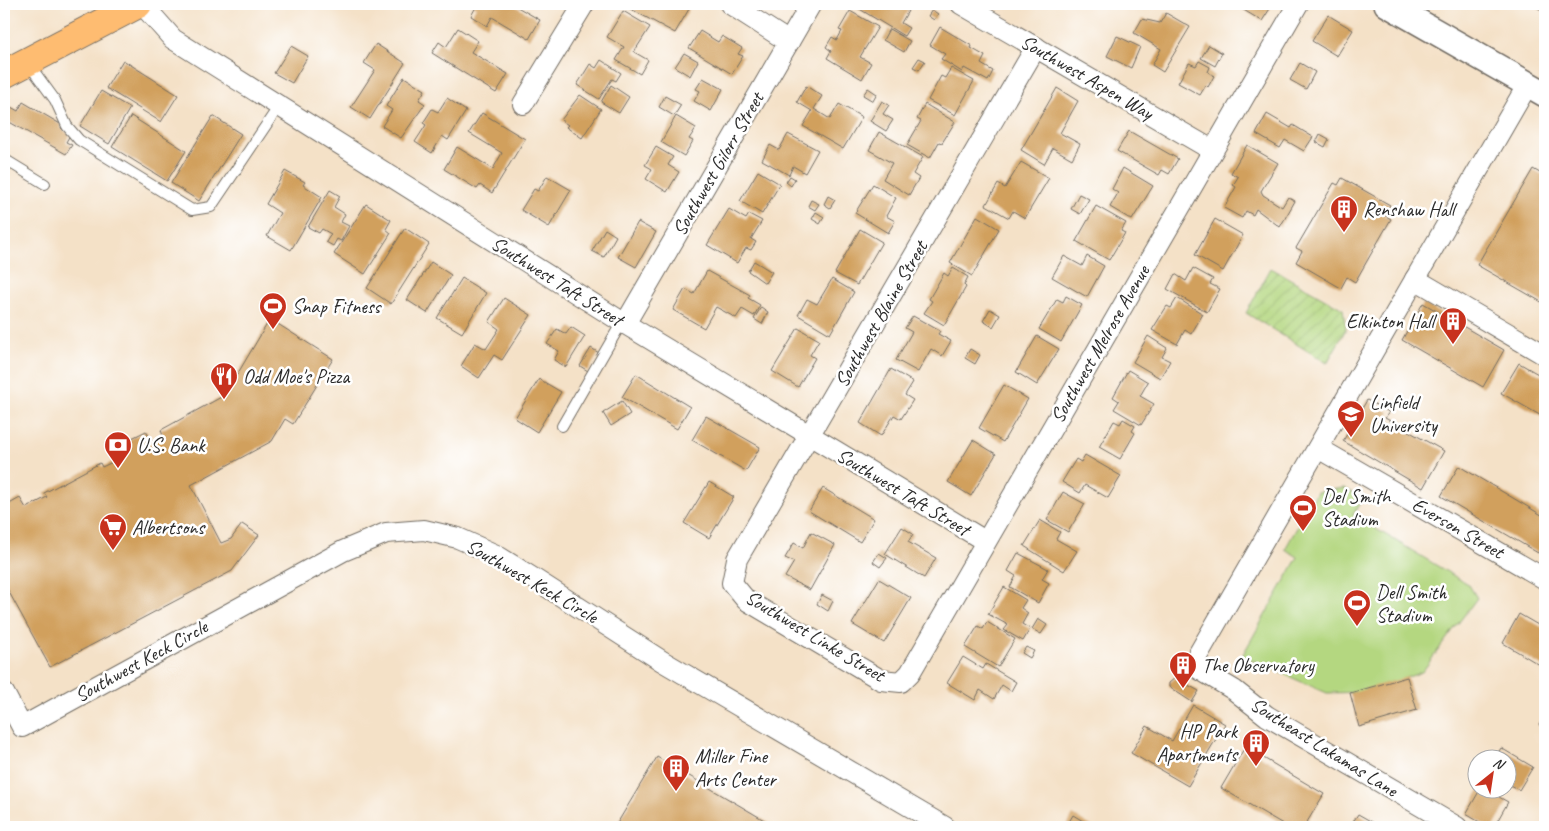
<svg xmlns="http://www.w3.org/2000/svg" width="1549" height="831" viewBox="0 0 1549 831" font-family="Caveat,sans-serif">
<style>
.park{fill:#b4d780;stroke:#708156}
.garden{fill:url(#garden-furrows);stroke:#708156}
.building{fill:#d1a05d}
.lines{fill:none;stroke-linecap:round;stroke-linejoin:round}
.service-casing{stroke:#716b62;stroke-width:12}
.minor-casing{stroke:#716b62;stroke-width:22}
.tertiary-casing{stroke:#716b62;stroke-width:28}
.trunk-casing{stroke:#716b62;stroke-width:30}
.service{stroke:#fff;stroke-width:10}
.minor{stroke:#fff;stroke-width:20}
.tertiary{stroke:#fff;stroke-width:25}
.trunk{stroke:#febc71;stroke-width:28}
.labels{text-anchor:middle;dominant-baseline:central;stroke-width:5;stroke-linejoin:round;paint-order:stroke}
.street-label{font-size:20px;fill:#2b2b2b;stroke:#fff}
.poi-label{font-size:20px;fill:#2b2b2b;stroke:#fff;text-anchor:start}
</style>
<defs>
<pattern id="garden-furrows" width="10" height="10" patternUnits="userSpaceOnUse" patternTransform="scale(1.25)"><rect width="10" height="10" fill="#b4d780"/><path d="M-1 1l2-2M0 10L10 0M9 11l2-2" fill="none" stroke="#9bb96f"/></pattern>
</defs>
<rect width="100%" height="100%" fill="#fff"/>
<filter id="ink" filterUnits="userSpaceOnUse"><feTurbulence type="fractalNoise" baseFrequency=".02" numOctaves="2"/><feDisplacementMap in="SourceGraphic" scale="10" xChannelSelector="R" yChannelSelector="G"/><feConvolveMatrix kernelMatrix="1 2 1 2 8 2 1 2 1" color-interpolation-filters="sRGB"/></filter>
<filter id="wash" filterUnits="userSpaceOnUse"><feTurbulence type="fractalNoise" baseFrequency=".0096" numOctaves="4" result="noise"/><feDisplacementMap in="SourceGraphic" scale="20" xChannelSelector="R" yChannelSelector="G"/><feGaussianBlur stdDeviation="1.12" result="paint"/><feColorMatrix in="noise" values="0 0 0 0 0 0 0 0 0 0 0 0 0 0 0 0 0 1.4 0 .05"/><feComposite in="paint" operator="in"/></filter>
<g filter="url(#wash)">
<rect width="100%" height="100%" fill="#f4e1c7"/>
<!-- park -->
<path class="park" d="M1344,488L1362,499L1353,515L1469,585L1477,598L1422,672L1367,692L1327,693L1242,656L1298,557L1285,549L1317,492Z"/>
<!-- garden -->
<path class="garden" d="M1271,268L1343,309L1346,329L1327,363L1246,313Z"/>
<g id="blocks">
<!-- building -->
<g class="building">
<path d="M474,4H512L540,20L529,39L492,17L487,26L471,16L476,7L473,6Z"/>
<path d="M628,4H665L669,6L670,4H680L689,9L675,33L627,7Z"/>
<path d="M854,4H895L908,11L901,23L909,28L904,36L853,5Z"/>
<path d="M1245,4H1273L1262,21L1242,9Z"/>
<path d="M1531,4H1545V12Z"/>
<path d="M932,10L938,14L934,20L928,16Z"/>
<path d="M623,11L650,27L634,52L648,60L640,74L616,60L624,47L607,37Z"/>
<path d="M850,11L878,27L860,57L871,63L862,79L827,58L831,51L826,47L832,37L837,40L842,31L839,30Z"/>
<path d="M1166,13L1190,27L1163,72L1152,65L1161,49L1134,33L1142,19L1160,23Z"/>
<path d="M1328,15L1353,30L1337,56L1312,41Z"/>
<path d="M940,27L972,46L971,48L985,56L981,64L993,71L988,81L964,68L962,72L941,59L945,54L930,45Z"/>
<path d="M458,28L478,41L471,52L508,74L496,93L432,53L439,42L446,47Z"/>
<path d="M889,29L910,41L904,52L883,40Z"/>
<path d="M700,31L718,42L722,36L742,48L738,54L743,56L732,74L689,48Z"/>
<path d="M1117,36L1140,47L1131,68L1107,56Z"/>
<path d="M376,44L405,63L370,119L351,107L375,70L364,63Z"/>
<path d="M1209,45L1222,53L1215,66L1201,58Z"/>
<path d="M291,46L308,56L292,83L274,73Z"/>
<path d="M684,53L698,61L690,76L675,67Z"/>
<path d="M919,58L925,61L919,70L913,67Z"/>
<path d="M123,60L178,95L161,122L106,88Z"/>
<path d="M601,60L621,73L616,81L612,79L599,99L577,85L590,64L596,68Z"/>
<path d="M1199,61L1210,67L1208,72L1214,76L1208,87L1206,85L1200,95L1178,83L1189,63L1196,66Z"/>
<path d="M1300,63L1315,72L1306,89L1290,80Z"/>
<path d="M951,68L974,81L955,115L928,100L941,76L945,78Z"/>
<path d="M404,77L425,90L419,100L425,104L401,138L382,126L392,110L386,106Z"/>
<path d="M703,78L723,89L711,111L694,101L700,91L696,89Z"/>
<path d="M611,85L629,97L619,113L601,102Z"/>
<path d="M806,86L822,96L814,109L830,119L839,104L862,117L843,149L803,126L812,111L797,102Z"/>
<path d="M868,88L877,94L873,101L863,95Z"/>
<path d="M1057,88L1078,101L1060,133L1080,144L1072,159L1053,148L1044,164L1021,150Z"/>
<path d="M101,91L130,108L109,144L80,126Z"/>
<path d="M580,95L601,109L582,138L566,127L568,125L561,120Z"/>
<path d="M665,96L681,105L674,116L659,107Z"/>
<path d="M447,98L466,111L448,140L442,136L432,153L415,142L426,125L423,123L432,109L438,112Z"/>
<path d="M882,101L889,105L883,114L893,120L886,131L870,121Z"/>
<path d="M23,102L62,125L61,128L70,135L66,142L72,145L66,154L4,119L11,107L18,111Z"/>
<path d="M925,104L955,122L942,143L939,142L930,158L907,145L921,121L917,119Z"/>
<path d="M482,113L525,139L492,193L480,185L477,189L444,169L457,147L493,169L502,153L469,133Z"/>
<path d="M1267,114L1291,128L1293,125L1313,137L1304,151L1285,140L1280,148L1256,134Z"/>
<path d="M131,116L186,151L167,181L112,147Z"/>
<path d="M213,116L241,134L199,201L171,183Z"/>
<path d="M676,116L696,128L689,139L693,141L684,156L661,142Z"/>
<path d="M1129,131L1178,159L1169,174L1162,170L1159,175L1117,151Z"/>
<path d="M879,132L923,157L913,174L919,178L909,195L883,179L892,163L869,150Z"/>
<path d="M788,134L818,150L805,173L793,166L789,175L762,160L770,145L779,150Z"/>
<path d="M1320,134L1329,139L1325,147L1316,142Z"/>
<path d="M1247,145L1278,163L1261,191L1263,195L1282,207L1288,197L1295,201L1280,227L1256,209L1253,215L1246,211L1242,218L1224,208L1236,187L1233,185L1238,177L1231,173Z"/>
<path d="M656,147L673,157L668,165L679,172L667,192L646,179L652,169L645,165Z"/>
<path d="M1021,162L1049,178L1025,218L1013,211L1009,218L986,205L998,184L1005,188Z"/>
<path d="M1123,168L1153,186L1132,220L1110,207L1118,193L1112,189Z"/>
<path d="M1533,169L1545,176V304L1477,265Z"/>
<path d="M285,171L305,182L303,185L322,197L291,250L267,236L280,213L266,204Z"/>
<path d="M758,171L780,184L762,214L740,201Z"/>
<path d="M547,176L571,190L549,227L521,210L534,189L538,191Z"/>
<path d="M790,176L795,179L791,186L786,182Z"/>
<path d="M1342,178L1390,205L1384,215L1391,219L1355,282L1347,277L1341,288L1296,262L1302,251L1296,248L1334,183L1338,185Z"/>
<path d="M873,184L896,198L886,216L895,221L888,233L855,213Z"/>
<path d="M330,190L340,196L334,207L345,214L341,222L349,226L341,241L337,239L333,246L326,242L331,234L322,229L319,233L308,227Z"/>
<path d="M1079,194L1089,199L1080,214L1071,209Z"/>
<path d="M828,196L835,200L830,208L824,204Z"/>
<path d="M811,200L819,204L815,210L808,206Z"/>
<path d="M366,204L391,220L386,229L391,233L365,274L334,254Z"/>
<path d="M1096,206L1126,223L1121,231L1125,233L1109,260L1076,241Z"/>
<path d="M729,209L746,219L749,214L762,221L751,239L756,242L751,250L746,248L737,263L707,245Z"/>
<path d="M816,212L824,217L820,224L812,219Z"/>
<path d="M977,216L999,229L972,276L950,263Z"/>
<path d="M1215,219L1243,235L1223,271L1195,255Z"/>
<path d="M638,222L656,232L636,267L618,257Z"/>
<path d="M405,228L429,244L391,304L367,288Z"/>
<path d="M605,229L616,236L604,257L592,251Z"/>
<path d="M860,229L882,242L857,285L835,273Z"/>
<path d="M1064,256L1082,266L1087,256L1104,266L1087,297L1052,277Z"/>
<path d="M754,261L772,272L765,283L748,271Z"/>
<path d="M431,262L451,275L427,313L407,300Z"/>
<path d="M953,268L968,277L964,285L966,287L944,325L924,313L932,301L929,299L944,273L948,276Z"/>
<path d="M1193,268L1213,279L1210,284L1220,289L1207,312L1167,289L1175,274L1186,281Z"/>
<path d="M707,271L750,295L748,298L760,305L754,316L742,309L736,318L716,307L704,328L673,310L685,289L694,294Z"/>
<path d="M462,278L486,293L462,333L437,318Z"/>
<path d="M832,279L854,292L830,334L798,315L807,299L817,304Z"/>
<path d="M1066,296L1082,305L1061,342L1039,329L1057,299L1063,302Z"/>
<path d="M504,298L531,315L502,360L494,355L479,378L461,366L475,343L486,349L499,329L489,322Z"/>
<path d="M1177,298L1203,314L1191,334L1185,330L1177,344L1152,330L1167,306L1171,308Z"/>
<path d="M1423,303L1504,350L1483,387L1402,340Z"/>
<path d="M761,307L768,312L762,324L754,319Z"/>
<path d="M990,309L1000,315L993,327L983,321Z"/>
<path d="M913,316L940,331L938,334L951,341L942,356L931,349L918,372L896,360L912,332L905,328Z"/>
<path d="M270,319L333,359L293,424L285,419L272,441L191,485L221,543L231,539L242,524L259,535L232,571L50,667L4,583V507L20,498L26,508L47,497L44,493L100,463L102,467L125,456L118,445L146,431L152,442L163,436L161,430L225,395Z"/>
<path d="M571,327L585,336L566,367L554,360L559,351L547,344L557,329L566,334Z"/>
<path d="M798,328L819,340L810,355L815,358L798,387L772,371Z"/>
<path d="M1037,336L1059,349L1037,385L1016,372Z"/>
<path d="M1148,336L1167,348L1162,357L1170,361L1160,378L1133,362Z"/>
<path d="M591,348L599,353L588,371L580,366Z"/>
<path d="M970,349L980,355L975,364L965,358Z"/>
<path d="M1519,363L1545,378V418L1501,393Z"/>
<path d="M891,369L913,382L905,395L913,400L901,419L894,415L881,436L860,423Z"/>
<path d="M1128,370L1148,382L1140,396L1154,404L1141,425L1114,409L1119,401L1113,397Z"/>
<path d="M636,374L690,407L677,429L622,397Z"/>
<path d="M539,379L561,392L537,432L515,418Z"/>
<path d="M1004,385L1028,399L1003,442L979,428Z"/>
<path d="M1367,400L1389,412L1385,418L1444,451L1423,488L1343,441Z"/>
<path d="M622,401L630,414L611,426L603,413Z"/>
<path d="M706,416L760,447L746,471L692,440Z"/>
<path d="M1123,419L1135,426L1132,431L1135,433L1120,459L1099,447L1114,421L1120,424Z"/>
<path d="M973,440L996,454L971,496L948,482Z"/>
<path d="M1085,455L1121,476L1108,498L1085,485L1080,493L1062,482L1076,459L1081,462Z"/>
<path d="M1459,466L1545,517V541L1538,553L1441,496Z"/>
<path d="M709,482L734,497L709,538L684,523Z"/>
<path d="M823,488L874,519L860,542L809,511Z"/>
<path d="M1063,492L1085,504L1068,532L1047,520Z"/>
<path d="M1040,520L1060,532L1056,539L1077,551L1064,571L1024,546Z"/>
<path d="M902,527L913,534L908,542L936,558L924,578L885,554Z"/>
<path d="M811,532L835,545L810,590L785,577L794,562L785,558L794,543L803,548Z"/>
<path d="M879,553L887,558L880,567L873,562Z"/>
<path d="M1018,553L1048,569L1042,579L1049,583L1038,603L1010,587L1016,576L1008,571Z"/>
<path d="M879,579L911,598L884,643L852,624Z"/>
<path d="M1004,587L1026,600L1021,608L1028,613L1022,624L1030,629L1023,641L1004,630L1008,625L988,614Z"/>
<path d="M822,595L833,601L828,611L817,604Z"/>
<path d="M1519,614L1545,629V668L1503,643Z"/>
<path d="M1038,619L1047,625L1041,634L1032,629Z"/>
<path d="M987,622L1015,639L998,667L965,647L978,626L983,629Z"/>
<path d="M1026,647L1034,651L1030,658L1022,653Z"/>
<path d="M963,657L983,669L986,664L1016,682L1011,691L1002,685L994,699L980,690L975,700L947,683Z"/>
<path d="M1407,677L1417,710L1359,727L1350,693Z"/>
<path d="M1175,678L1199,691L1192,702L1169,687V683Z"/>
<path d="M1193,705L1225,724L1188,786L1131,753L1147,726L1172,741Z"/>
<path d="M1545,714V728L1539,725Z"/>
<path d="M1245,747L1324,794L1304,827H1288L1221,788Z"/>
<path d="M1501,748L1533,767L1519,790L1506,783V758H1495Z"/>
<path d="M657,757L776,827H615Z"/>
<path d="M1481,788L1491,792L1494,788H1504L1499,797L1508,802L1494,827H1488L1466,814Z"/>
<path d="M1358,814L1381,827H1350Z"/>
<path d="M1073,815L1093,827H1066Z"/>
</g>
</g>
</g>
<g filter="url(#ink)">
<use href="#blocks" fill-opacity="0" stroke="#716b62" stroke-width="1"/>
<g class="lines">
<!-- service casing -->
<g class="service-casing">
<g id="service">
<path d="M28,63L55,100L67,126L79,140L192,210L211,207L279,106"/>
<path d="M4,159L45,184"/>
<path d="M562,426L622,322"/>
</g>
</g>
<!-- minor casing -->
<g class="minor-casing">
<g id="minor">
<path d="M142,4L173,39L622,322L985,541"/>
<path d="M730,4L789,42"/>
<path d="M961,4L1212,150"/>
<path d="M1036,47L737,559L732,583L746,600L881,680L901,682L910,673L1298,4"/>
<path d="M523,104L584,4"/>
<path d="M1415,279L1545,355"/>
<path d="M625,324L811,4"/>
<path d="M1318,448L1545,579"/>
<path d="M4,693L22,727L343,551L386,533L424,530L458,538L496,555L533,578L662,661L945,827"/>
<path d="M1457,827L1267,716L1234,690L1192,665L1528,84"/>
</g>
</g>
<!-- tertiary casing -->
<g class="tertiary-casing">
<path id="tertiary" d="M1387,4L1545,94"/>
</g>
<!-- trunk casing -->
<g class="trunk-casing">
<path id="trunk" d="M4,74L138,4"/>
</g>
<!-- service -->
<use href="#service" class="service"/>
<!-- minor -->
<use href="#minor" class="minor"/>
<!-- tertiary -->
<use href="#tertiary" class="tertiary"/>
<!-- trunk -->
<use href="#trunk" class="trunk"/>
</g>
</g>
<!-- icons -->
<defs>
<g id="building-pin" transform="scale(1.4375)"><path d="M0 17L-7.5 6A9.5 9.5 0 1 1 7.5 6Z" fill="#c8321e" stroke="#fff"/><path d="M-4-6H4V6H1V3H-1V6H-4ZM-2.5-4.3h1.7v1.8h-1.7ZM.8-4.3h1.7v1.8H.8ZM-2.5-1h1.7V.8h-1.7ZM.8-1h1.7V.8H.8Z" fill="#fff"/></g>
<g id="stadium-pin" transform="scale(1.4375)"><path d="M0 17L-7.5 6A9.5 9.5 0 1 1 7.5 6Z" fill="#c8321e" stroke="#fff"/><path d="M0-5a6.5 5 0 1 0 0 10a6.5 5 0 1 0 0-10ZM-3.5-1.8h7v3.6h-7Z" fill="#fff"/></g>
<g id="restaurant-pin" transform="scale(1.4375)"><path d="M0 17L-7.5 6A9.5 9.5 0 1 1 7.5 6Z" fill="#c8321e" stroke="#fff"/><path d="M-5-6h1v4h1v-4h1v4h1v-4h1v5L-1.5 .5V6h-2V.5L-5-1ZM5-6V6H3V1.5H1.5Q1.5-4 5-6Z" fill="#fff"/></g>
<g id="university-pin" transform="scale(1.4375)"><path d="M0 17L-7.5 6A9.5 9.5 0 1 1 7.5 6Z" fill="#c8321e" stroke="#fff"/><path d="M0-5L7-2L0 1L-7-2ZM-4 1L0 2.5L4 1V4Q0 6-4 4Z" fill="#fff"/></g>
<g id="bank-pin" transform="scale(1.4375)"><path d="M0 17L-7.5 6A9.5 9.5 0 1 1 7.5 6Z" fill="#c8321e" stroke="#fff"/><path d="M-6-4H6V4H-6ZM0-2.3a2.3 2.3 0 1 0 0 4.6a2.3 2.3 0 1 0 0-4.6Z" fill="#fff"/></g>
<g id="supermarket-pin" transform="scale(1.4375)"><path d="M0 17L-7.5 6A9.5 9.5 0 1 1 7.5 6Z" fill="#c8321e" stroke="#fff"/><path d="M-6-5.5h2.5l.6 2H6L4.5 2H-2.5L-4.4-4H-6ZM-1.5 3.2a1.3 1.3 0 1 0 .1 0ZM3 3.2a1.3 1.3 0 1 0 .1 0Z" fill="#fff"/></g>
</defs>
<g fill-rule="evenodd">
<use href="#building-pin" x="1344" y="209"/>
<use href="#stadium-pin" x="273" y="306"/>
<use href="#building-pin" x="1453" y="321"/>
<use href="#restaurant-pin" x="224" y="376"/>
<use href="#university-pin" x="1351" y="414"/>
<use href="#bank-pin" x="118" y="445"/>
<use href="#stadium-pin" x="1303" y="508"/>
<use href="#supermarket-pin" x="113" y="527"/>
<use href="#stadium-pin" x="1357" y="603"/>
<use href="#building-pin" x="1183" y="665"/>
<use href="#building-pin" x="1256" y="743"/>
<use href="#building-pin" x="676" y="768"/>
</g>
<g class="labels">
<!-- street labels -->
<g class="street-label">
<text transform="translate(1087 77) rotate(30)">Southwest Aspen Way</text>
<text transform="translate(718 164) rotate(-60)">Southwest Gilorr Street</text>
<text transform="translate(557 281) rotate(32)">Southwest Taft Street</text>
<text transform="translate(881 314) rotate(-60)">Southwest Blaine Street</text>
<text transform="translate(1100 344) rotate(-60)">Southwest Melrose Avenue</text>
<text transform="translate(903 492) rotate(31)">Southwest Taft Street</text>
<text transform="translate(1458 528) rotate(30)">Everson Street</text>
<text transform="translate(532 581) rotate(30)">Southwest Keck Circle</text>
<text transform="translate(815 636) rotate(31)">Southwest Linke Street</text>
<text transform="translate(141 661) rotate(-29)">Southwest Keck Circle</text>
<text transform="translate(1324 747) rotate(32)">Southeast Lakamas Lane</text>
</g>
<!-- poi labels -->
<g class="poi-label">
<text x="1363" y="209">Renshaw Hall</text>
<text x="292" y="306">Snap Fitness</text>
<text x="1434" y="321" text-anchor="end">Elkinton Hall</text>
<text x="243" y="376">Odd Moe's Pizza</text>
<text x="1370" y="402">Linfield<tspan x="1370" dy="23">University</tspan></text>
<text x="137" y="445">U.S. Bank</text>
<text x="1322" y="496">Del Smith<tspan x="1322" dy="23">Stadium</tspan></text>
<text x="132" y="527">Albertsons</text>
<text x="1376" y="592">Dell Smith<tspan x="1376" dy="23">Stadium</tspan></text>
<text x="1202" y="665">The Observatory</text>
<text x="1237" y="731" text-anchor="end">HP Park<tspan x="1237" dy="23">Apartments</tspan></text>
<text x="695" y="756">Miller Fine<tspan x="695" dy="23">Arts Center</tspan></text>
</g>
</g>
<!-- margin -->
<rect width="1549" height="831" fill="none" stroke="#fff" stroke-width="20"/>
<!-- north arrow -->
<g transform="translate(1492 774) rotate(30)"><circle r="24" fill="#ffffff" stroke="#aaaaaa"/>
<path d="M0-4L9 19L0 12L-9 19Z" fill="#c8321e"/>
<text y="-8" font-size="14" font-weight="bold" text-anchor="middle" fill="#2b2b2b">N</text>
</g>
</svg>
